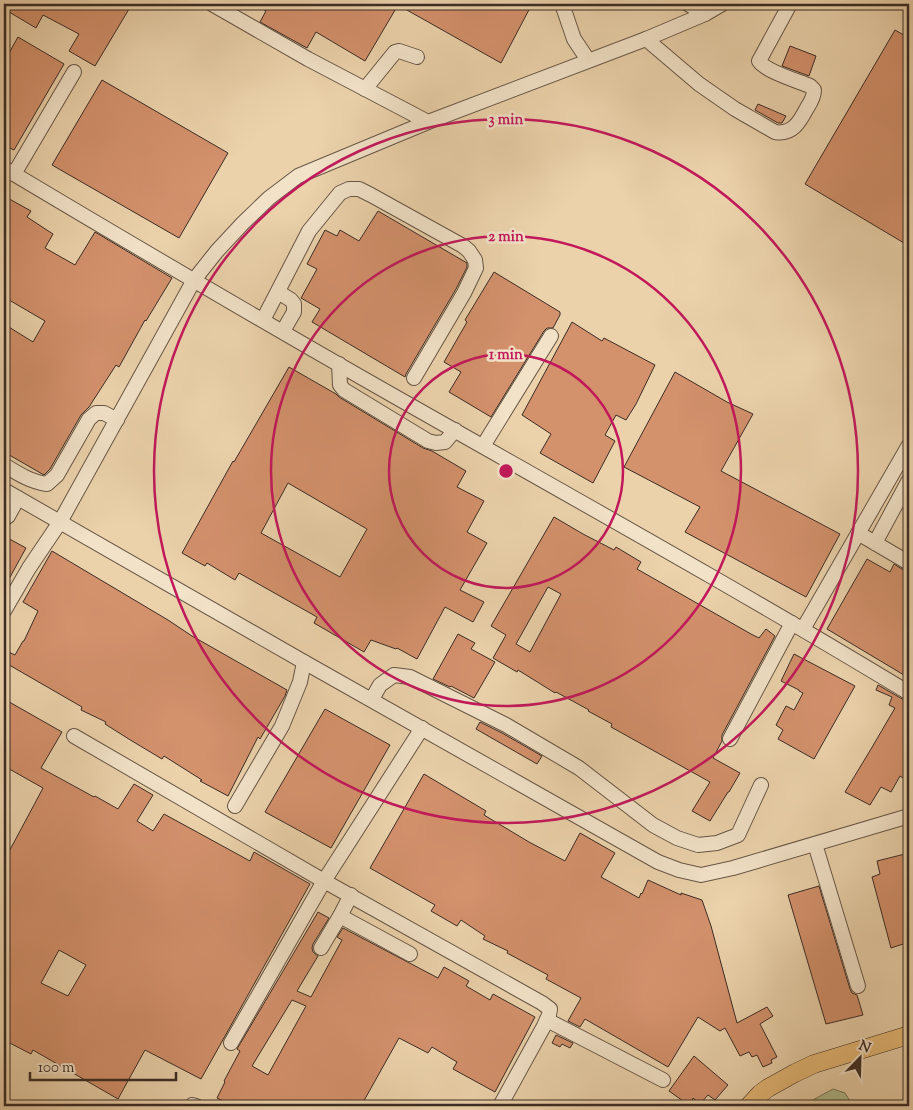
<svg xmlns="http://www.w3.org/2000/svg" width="913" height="1110" viewBox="0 0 913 1110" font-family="'Sorts Mill Goudy',serif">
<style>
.green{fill:#b1bd8e;stroke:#76745a}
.building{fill:#d3916c;stroke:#3b2c25;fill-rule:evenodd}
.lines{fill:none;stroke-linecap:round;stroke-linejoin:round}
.minor-casing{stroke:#675646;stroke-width:16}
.major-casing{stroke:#3b2c25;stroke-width:19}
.minor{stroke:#f2e2c8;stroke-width:14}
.major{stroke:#e6b976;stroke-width:18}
.ring{fill:none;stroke:#c2185b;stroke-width:2.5}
.centre{fill:#c2185b;stroke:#f2e2c8;stroke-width:2.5}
.ring-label{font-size:15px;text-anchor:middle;font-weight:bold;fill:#c2185b;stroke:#f2e2c8;stroke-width:5;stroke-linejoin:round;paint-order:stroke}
</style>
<rect width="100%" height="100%" fill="#ebd2ab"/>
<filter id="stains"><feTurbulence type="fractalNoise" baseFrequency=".004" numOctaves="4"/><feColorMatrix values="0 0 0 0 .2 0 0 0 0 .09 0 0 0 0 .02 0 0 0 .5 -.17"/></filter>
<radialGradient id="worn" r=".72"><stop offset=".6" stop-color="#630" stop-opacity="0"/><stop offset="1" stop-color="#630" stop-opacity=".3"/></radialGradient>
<!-- green -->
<path class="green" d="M833,1089L845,1093L853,1106H795L811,1101Z"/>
<!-- building -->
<g class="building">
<path d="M4,4H132L95,66L69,51L79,34L43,15L36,28L4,9Z"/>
<path d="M254,4H532L501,63L398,5L365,61L316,32L307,48L260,22L266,11Z"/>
<path d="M895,30L909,38V246L805,184Z"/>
<path d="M18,37L64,64L14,150L4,145V62Z"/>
<path d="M790,46L816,56L809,76L782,66Z"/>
<path d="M102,80L228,153L179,238L52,165Z"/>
<path d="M758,104L786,116L782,123H778L755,110Z"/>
<path d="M4,196L31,211L27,217L53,234L45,248L75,265L95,232L172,278L146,321L145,320L119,367L116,365L89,407L81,415L50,469L44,475L4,452V324L33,342L45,321L4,297Z"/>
<path d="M378,211L467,263V267L456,289L406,374L405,377L312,322L320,309L301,298L317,269L307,264L325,230L337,236L340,230L359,241Z"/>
<path d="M494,272L560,312V315L553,328H547L544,331L491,417L449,392L461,372L444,362L467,322L465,320Z"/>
<path d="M572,322L602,341L604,338L655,365L636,404L626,420L616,415L605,435L615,441L593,483L540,453L551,434L522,415Z"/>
<path d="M289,367L336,394L339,397L423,448L432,451L466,471L457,487L484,501L467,532L487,543L460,590L484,602L473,622L445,607L417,659L397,648L396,649L371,640L364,652L314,623L317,617L239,573L235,580L207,563L205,566L182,553L233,461L234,462ZM288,483L367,529L340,577L261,533Z"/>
<path d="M675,372L727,402L753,414L721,471L840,534L806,597L685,532L700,507L624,467Z"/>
<path d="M554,517L583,534L614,550L616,547L641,562L637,569L751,634L759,638L766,629L775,636L722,735V741L713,758L740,773L729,792H728L710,821L692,811L710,782L611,727L612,724L588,711L589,710L556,692L555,693L518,670L517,672L493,658L506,635L491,626ZM548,587L561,594L530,652L516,644Z"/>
<path d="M4,536L26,548L4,588Z"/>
<path d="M52,551L168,620L192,636L287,690L285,696L260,739L258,737L228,796L200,781L202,780L164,756L162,759L132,741L105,724L106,722L81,710L82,707L4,662V650L15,655L23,641H24L38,611L23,602Z"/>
<path d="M867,559L890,572L894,564L905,571L909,572V678L827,629Z"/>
<path d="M458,634L475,643L471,649L495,662L474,698L451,686L450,687L433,679Z"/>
<path d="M794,654L855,686L814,759L778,739L783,730L776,725L786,706L794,710L803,693L799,691V690L781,681Z"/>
<path d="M878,685L904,700L909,702V782L900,776L891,792L881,787L870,805L845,792L871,749L895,708L889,705L892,697L876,690Z"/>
<path d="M4,699L62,732L41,768L94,797L95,796L118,809L134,784L153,795L137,821L153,831L164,814L250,861L254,852L310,884L201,1079L145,1050L118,1099L33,1050L31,1054L4,1040V861L43,788L4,766ZM59,950L86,965L68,996L41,983Z"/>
<path d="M325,709L390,745L331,848L265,812Z"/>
<path d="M480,722L502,733L542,756L537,764L476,729Z"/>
<path d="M424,774L486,811L484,815L529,842L565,861L580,833L615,853L601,877L639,898L641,893L642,894L648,880L681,895V893L702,900L711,926L737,1023L767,1007L773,1016L760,1024L777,1057L771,1060L772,1063L763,1067L757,1055L752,1057L749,1052L740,1056L725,1028L720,1031L698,1017L668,1067L585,1019L580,1027L568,1021L581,998L546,979L548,975L507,953L508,951L483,939L485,936L461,920L457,926L431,911L435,905L370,868Z"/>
<path d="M905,854L909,871V942L891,948L872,877L880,874L877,861Z"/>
<path d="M819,886L850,989L852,993L857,995L863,1015L826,1024L788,895Z"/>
<path d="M318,912L329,918L313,944L312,948L313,952L318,956L297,991L311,997L342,940L337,937L343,928L438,978L444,967L469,981L466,986L490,1000L493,994L535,1017L495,1092L453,1069L457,1062L432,1047L428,1053L399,1038L361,1106H232L217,1098L225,1082L224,1081L240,1051L237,1049ZM292,1000L306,1006L268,1075L252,1066Z"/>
<path d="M556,1035L573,1043L570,1048L562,1044L560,1047L552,1043Z"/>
<path d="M694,1056L728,1085L715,1100L708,1095L700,1104L693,1098L690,1106L669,1091Z"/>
</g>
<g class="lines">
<!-- minor casing -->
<g class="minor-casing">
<g id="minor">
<path d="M212,4L308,59L428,122"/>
<path d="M562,4L574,39L588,60"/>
<path d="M688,4L705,14"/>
<path d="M646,39L699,84L735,109L775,132C793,135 800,121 807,108C811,102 814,97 814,90L810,86C798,81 765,71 759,61L790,4"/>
<path d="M365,89L395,52L399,51L417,57"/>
<path d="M4,168C138,248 272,327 408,404C575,499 744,593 909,693"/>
<path d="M14,174L74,72"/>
<path d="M278,292L291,300L294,304V312L283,331"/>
<path d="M263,320L309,231L340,193L349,189H359L371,195L463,246L469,251L475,260L476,268L464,293L414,378"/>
<path d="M339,364L340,385L344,390L428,441L436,443L445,442L455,430"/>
<path d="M483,446L551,336"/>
<path d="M4,465C17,473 31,482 47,484L57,475L89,419L96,413H104L117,420"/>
<path d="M4,490L304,662L658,862L679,870L701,875L733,868L909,816"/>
<path d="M4,519L8,516L18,498"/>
<path d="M858,533L909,563"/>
<path d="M875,543L909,480"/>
<path d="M4,611L29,568L60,522L194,280L217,251L243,223L269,198L298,176L428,122L646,39L705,14L722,4"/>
<path d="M803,629L909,445"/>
<path d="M372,699L380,685L394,675L410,677L506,725L579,768L653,825L677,838L698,845L717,843L738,835L761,785"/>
<path d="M74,736L324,881L422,728"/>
<path d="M730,739L792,623"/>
<path d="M235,806L282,726L300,682L304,662"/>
<path d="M815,844L858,986"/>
<path d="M351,895L340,916L410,954"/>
<path d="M321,948L340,916"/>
<path d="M547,1020L663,1080"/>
<path d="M231,1043L324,881L542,1003L550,1009L549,1015L544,1026L500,1106"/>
<path d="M192,1105L196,1106"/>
</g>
</g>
<!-- major casing -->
<g class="major-casing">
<path id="major" d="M749,1106L760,1094L768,1088L795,1073L814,1064L909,1035"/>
</g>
<!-- minor -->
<use href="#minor" class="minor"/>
<!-- major -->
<use href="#major" class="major"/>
</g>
<!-- distance rings -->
<g class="ring">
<circle cx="506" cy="471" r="117"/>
<circle cx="506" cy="471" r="235"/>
<circle cx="506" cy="471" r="352"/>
</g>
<circle cx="506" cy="471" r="8" class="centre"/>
<g class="ring-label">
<text x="506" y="124">3 min</text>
<text x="506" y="241">2 min</text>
<text x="506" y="359">1 min</text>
</g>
<!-- margin -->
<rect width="913" height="1110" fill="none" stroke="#ebd2ab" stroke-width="20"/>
<rect x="5" y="5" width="903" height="1100" fill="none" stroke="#3b2c25" stroke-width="2.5"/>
<rect x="10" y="10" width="893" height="1090" fill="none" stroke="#3b2c25"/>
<!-- north arrow -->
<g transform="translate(860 1058) rotate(23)" stroke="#f2e2c8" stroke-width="4" paint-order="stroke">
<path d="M0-4L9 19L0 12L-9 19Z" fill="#3b2c25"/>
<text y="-8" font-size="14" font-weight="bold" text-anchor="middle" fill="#3b2c25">N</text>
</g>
<!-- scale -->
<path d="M30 1072v8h146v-8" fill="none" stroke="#3b2c25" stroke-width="2.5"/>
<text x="38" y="1072" font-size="15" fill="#3b2c25" stroke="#f2e2c8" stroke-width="4" paint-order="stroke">100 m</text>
<rect width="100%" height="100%" filter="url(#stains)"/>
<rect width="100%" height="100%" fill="url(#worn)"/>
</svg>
